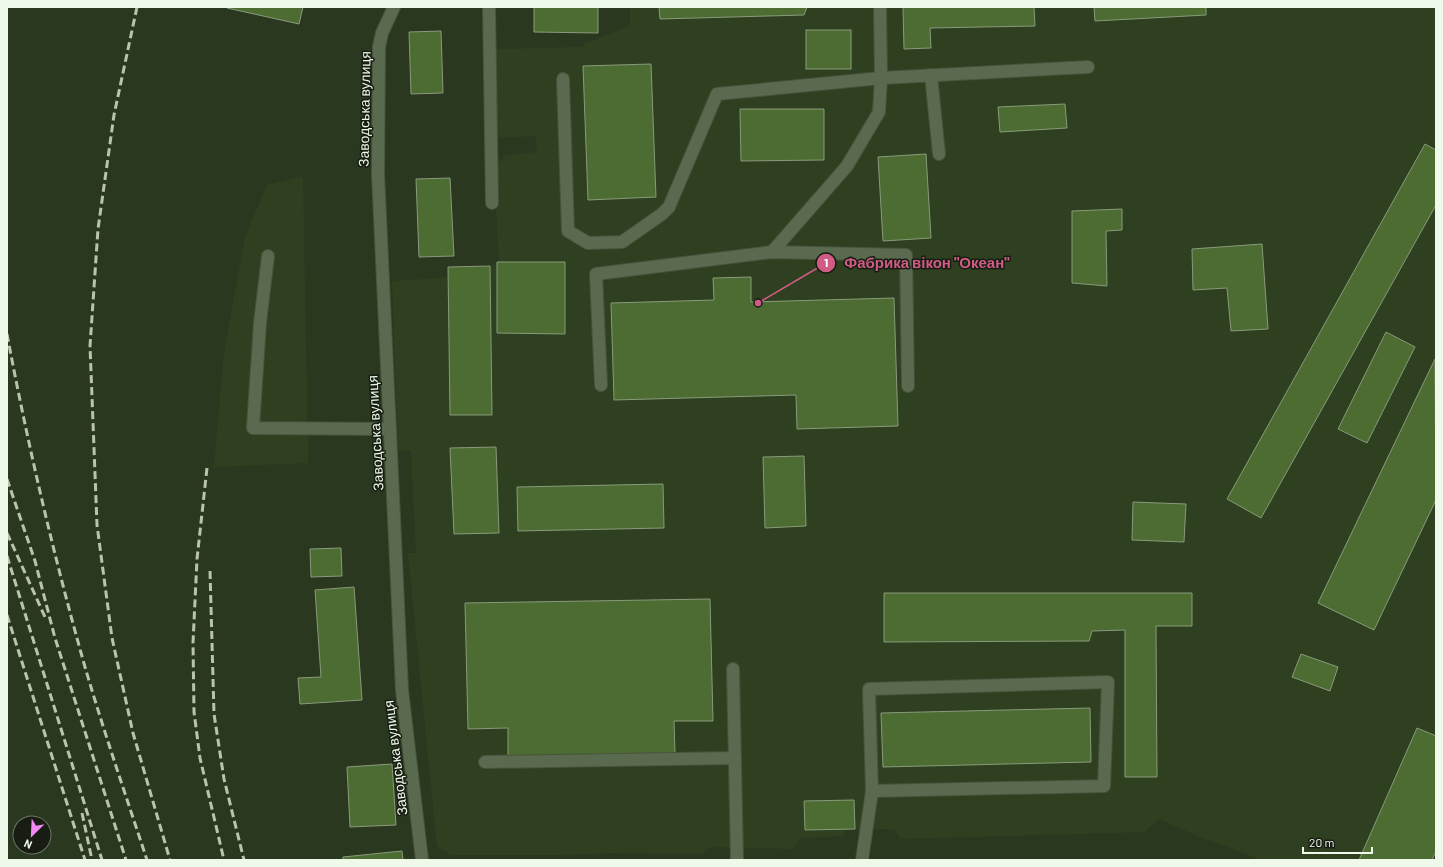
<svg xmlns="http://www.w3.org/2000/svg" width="1443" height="867" viewBox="0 0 1443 867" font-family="Barlow,sans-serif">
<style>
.built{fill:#2f4020}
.building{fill:#4d6c32;stroke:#899a7d}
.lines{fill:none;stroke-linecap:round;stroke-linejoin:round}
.minor-casing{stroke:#48533d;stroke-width:14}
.minor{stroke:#5a6a4f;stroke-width:12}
.rail{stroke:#b8c3b0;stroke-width:3;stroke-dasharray:8 4;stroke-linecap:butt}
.labels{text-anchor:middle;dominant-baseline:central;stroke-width:3;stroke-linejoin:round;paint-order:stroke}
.street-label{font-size:14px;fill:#eff9e9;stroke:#171d12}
.leader{fill:none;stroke:#d05c86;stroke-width:1.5}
.callout-dot{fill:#d05c86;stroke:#171d12;stroke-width:1.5}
.mark-label{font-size:12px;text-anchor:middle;font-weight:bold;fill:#fff}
.callout-label{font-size:15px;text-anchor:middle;font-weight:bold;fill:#d05c86;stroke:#171d12;stroke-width:3;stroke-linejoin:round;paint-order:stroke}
</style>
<rect width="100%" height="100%" fill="#2a381f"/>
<!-- built -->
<g class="built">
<path d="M630,7H1436V860H1262L1197,836L1159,819L1145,832L900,839L894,829H847L843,836L801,838L792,849L709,847L702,854L609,853L567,855H451L437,846L408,553H416L411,450L398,451L392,281L442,278L499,263L494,167L506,155L537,152L535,136L496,138L492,49L582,47L586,43L630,26Z"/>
<path d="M303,176L308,463L214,467L224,353L245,237L267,185Z"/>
</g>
<!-- building -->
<g class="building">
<path d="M227,7H303L299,24L227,8Z"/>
<path d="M534,7H598V33L534,32Z"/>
<path d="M659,7H807L804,15L660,19Z"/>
<path d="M903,7H1034L1035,26L930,28L931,48L904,49Z"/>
<path d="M1094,7H1206V15L1095,21Z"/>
<rect x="806" y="30" width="45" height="39"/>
<path d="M441,31L443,93L411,94L409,32Z"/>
<path d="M651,64L656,197L588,200L583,66Z"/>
<path d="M1065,104L1067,128L1000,132L998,107Z"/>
<path d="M740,109H824V160L741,161Z"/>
<path d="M1425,144L1436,150V205L1261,518L1227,499Z"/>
<path d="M926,154L931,238L883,241L878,157Z"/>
<path d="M450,178L454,256L419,257L416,179Z"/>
<path d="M1122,209V230L1106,231L1107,286L1072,283V211Z"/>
<path d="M1262,244L1268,329L1231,331L1227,288L1193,290L1192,249Z"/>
<path d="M497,262H565V334L497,333Z"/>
<path d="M490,266L492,415H450L448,267Z"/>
<path d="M751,277V302L894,298L898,426L797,429L796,395L614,400L611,303L714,300L713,278Z"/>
<path d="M1386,332L1415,347L1367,443L1338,429Z"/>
<path d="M1435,359L1436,500L1374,630L1318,603Z"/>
<path d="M496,447L499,533L454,534L450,448Z"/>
<path d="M804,456L806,526L765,528L763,457Z"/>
<path d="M663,484L664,528L518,531L517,487Z"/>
<path d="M1133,502L1186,504L1184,542L1132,540Z"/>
<path d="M341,548L342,576L311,577L310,549Z"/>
<path d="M354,587L362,700L300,704L298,678L321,677L315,590Z"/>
<path d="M884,593H1192V626H1156L1157,777H1125V630L1092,631L1089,641L884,642Z"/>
<path d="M710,599L713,721H674L675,753L508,756V728L468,729L465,603Z"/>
<path d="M1301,654L1338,667L1330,691L1292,677Z"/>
<path d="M1090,708L1091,762L883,767L881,713Z"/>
<path d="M1417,728L1436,736V851L1432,860H1359Z"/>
<path d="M392,764L396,825L350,827L347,767Z"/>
<path d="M854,800L855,829L805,830L804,801Z"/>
<path d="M402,851L403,860H343V857Z"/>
</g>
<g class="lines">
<!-- minor casing -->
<g class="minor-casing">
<g id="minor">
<path d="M394,7L382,33L379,47L378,174L402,690L422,860"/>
<path d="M489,7L492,203"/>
<path d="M931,75L939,154"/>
<path d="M563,79L568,231L588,243L622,242L662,214L669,207L717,94L881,78L880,7"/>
<path d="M772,252L847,166L879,112L881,78L1088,67"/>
<path d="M268,256L260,323L253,428L390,429"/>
<path d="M601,385L596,274L772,252L906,255L908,386"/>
<path d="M733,669L737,860"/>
<path d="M485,762L735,758"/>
<path d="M862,860L872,791L869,689L1108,682L1104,786L872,791"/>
</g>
</g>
<!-- minor -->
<use href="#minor" class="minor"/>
<!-- rail -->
<g class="rail">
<path d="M137,7L114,115L98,229L90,346L97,525L112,638L133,733L170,860"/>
<path d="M7,334C28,446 54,557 85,667C104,732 126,796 147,860"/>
<path d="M207,468L197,559L193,643L194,712L200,758L224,860"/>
<path d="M7,479L35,561L55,638L126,860"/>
<path d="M7,533L45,617"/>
<path d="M7,556L102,860"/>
<path d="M210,571L214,714L224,779L244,860"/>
<path d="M7,615L85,860"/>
<path d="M82,813L92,860"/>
</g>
</g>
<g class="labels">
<!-- street labels -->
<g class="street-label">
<text transform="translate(364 109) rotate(-89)">Заводська вулиця</text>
<text transform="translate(375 433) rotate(-93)">Заводська вулиця</text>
<text transform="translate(395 758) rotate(-97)">Заводська вулиця</text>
</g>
</g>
<!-- callouts -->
<path class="leader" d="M758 303L826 263"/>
<g class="callout-dot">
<circle cx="758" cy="303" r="4"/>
<circle cx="826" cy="263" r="10"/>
</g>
<g class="mark-label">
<text x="826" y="267">1</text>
</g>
<g class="callout-label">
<text x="927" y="268">Фабрика вікон "Океан"</text>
</g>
<!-- border -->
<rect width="1443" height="867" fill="none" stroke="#eff9e9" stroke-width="16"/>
<!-- north arrow -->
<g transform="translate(32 835) rotate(204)"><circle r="19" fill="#171d12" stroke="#6d7568"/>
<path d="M0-3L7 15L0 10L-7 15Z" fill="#f28af2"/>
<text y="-6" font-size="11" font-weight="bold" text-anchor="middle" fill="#eff9e9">N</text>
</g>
<!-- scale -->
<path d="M1303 847v6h69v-6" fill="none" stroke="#eff9e9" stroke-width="2"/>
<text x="1309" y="847" font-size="12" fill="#eff9e9" stroke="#171d12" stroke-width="3" paint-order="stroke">20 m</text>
</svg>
